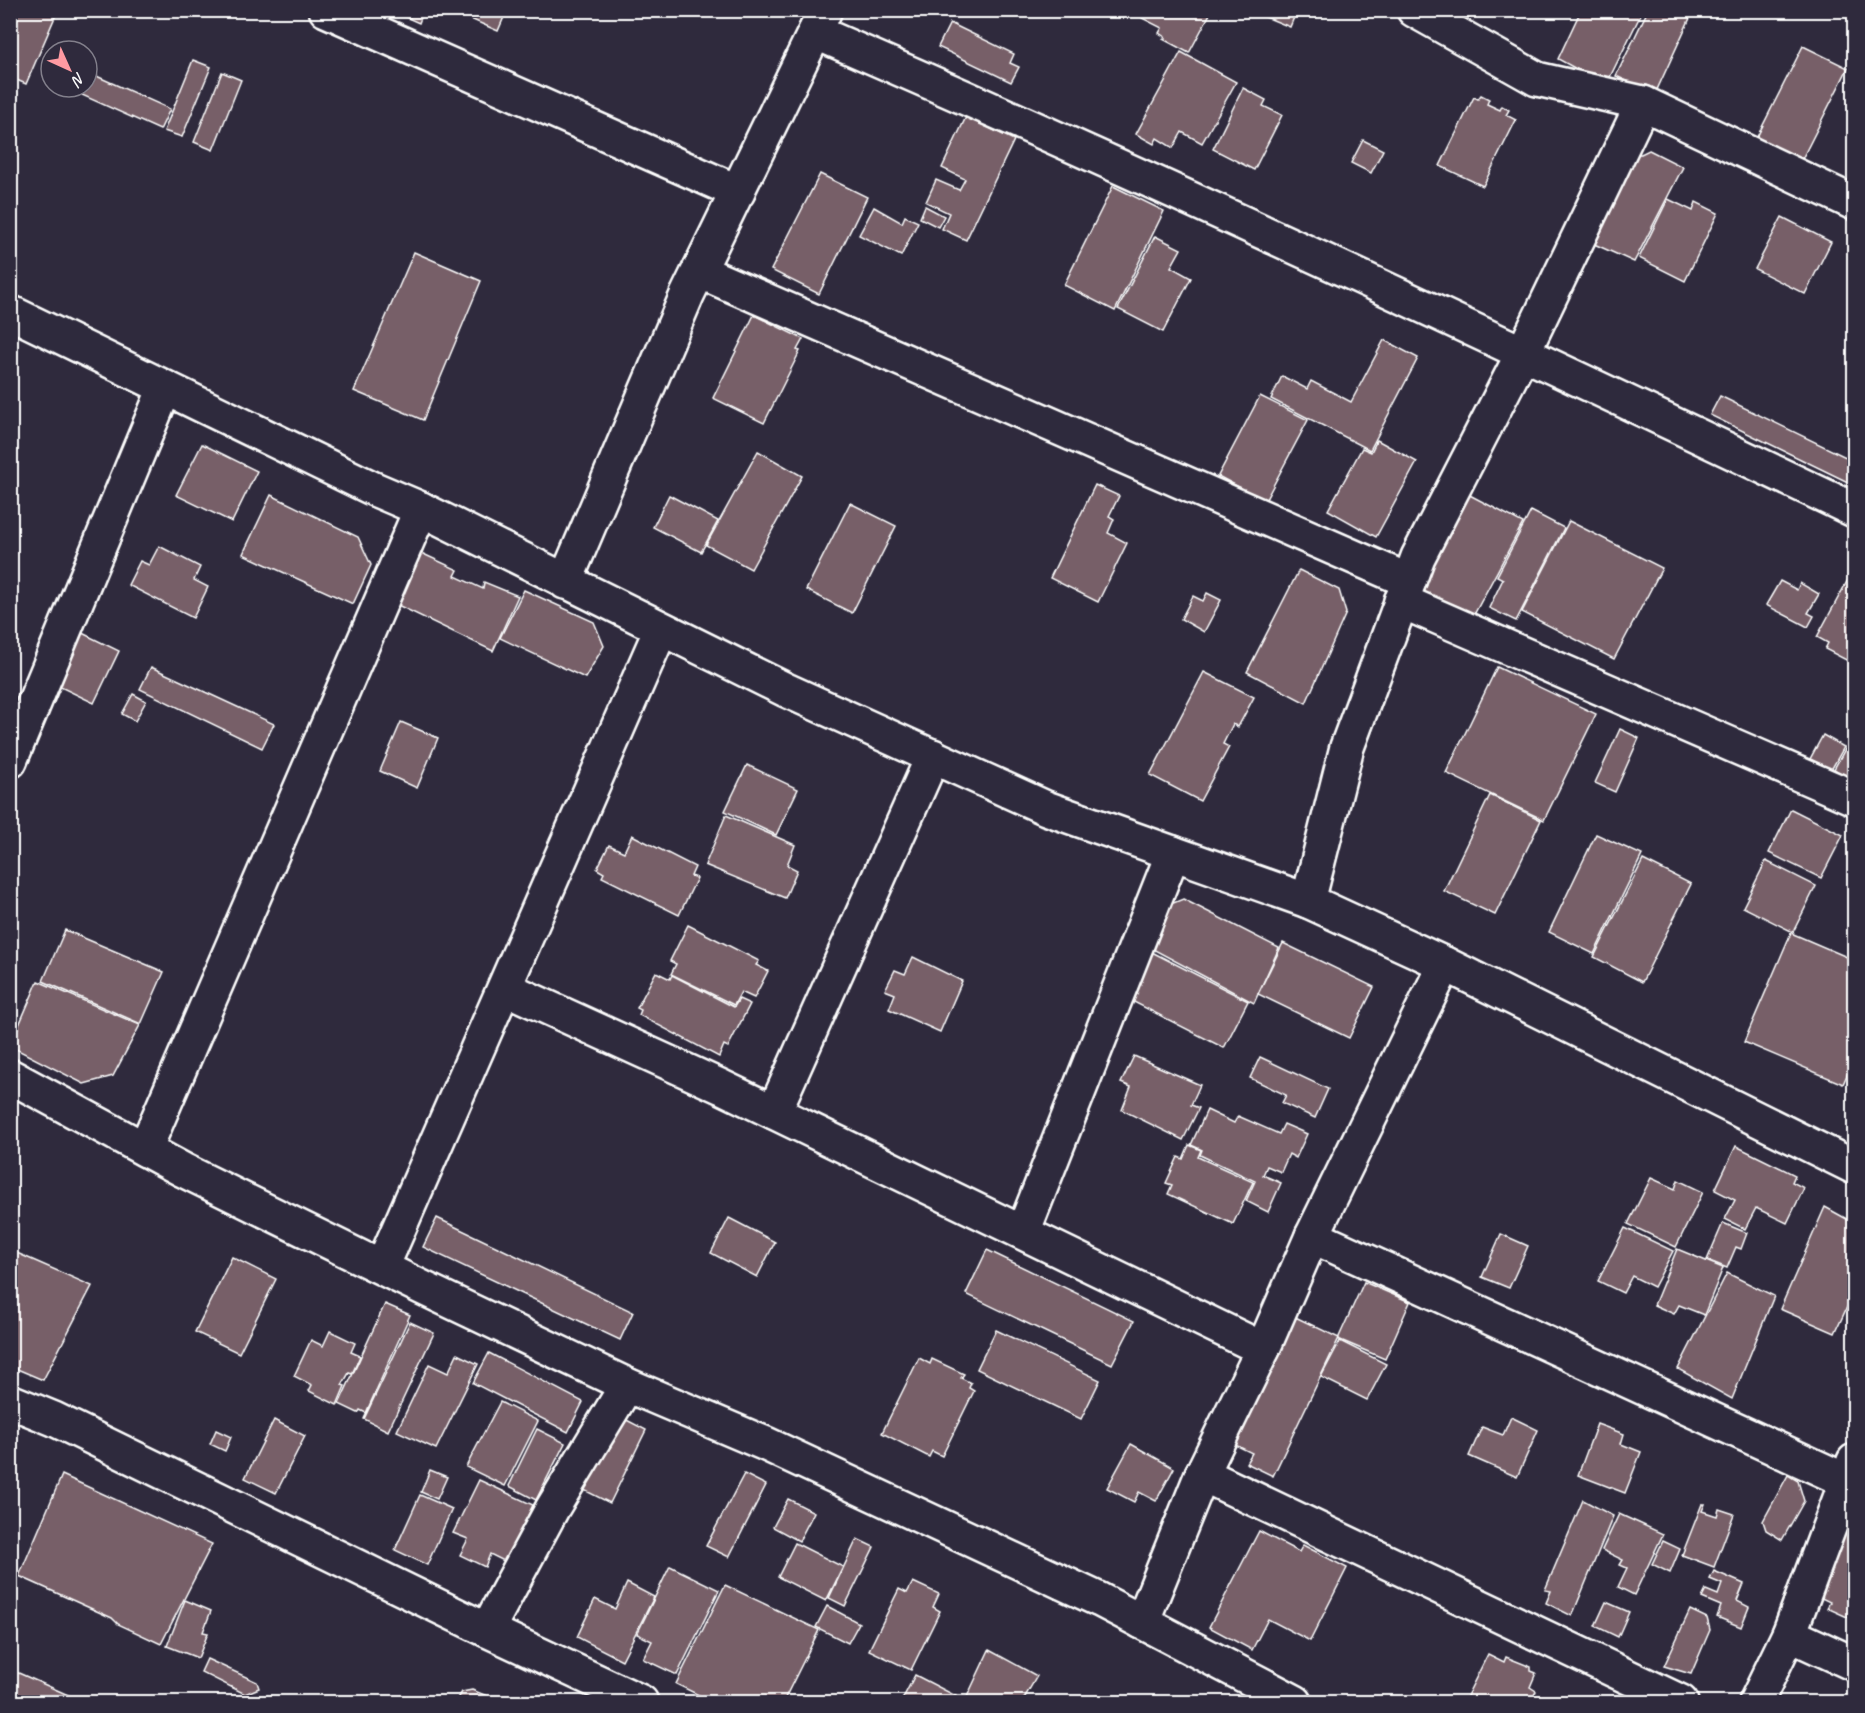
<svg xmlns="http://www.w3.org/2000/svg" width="1865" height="1713" viewBox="0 0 1865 1713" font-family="Caveat,sans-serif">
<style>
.building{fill:#775f68;stroke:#fff;stroke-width:1.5}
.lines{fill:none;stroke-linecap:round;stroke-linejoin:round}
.minor-casing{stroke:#fff;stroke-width:38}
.minor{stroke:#2f2a3d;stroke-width:33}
</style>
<rect width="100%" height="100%" fill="#2f2a3d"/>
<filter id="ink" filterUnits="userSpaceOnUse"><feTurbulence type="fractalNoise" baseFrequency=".0167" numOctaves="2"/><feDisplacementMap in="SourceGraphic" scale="12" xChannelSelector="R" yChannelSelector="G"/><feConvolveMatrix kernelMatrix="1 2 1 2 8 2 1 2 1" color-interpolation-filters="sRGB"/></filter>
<g filter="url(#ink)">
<!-- building -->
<g class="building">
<path d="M10,10H58L26,84L12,78L10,81Z"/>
<path d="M390,10H424L419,23Z"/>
<path d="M450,10H507L498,31Z"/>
<path d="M1146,10H1212L1189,53L1163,39L1165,37L1159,33L1162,28L1142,18Z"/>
<path d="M1266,10H1297L1290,27L1263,16Z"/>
<path d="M1581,10H1643L1606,85L1558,59Z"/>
<path d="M1648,10H1674L1690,18L1655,94L1616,76Z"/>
<path d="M950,23L1014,54L1010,63L1019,67L1011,82L938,47Z"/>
<path d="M1803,46L1848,68L1801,161L1756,139Z"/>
<path d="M1181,52L1236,82L1202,143L1182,132L1173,148L1157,138L1154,144L1136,134Z"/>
<path d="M193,60L211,67L182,137L164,131Z"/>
<path d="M222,72L241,80L213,150L194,142Z"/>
<path d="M92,74L170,109L160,130L82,95Z"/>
<path d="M1243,88L1266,100L1263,106L1282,115L1254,170L1213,149Z"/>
<path d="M1481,95L1489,99L1487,104L1500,110L1502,106L1509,110L1506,115L1516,120L1483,186L1440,166L1474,97L1478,99Z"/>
<path d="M966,117L1014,140L966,240L942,229L949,213L926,202L936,180L959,190L965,179L942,168Z"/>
<path d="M1363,140L1383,150L1371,173L1351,163Z"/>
<path d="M1649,150L1683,167L1634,262L1583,239L1621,154H1641Z"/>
<path d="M820,174L867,197L819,294L771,270Z"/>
<path d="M1113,186L1164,211L1115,311L1064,285Z"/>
<path d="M1668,199L1693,211L1696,202L1718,213L1685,281L1639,258Z"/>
<path d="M925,206L944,216L938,227L920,218Z"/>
<path d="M874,207L902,223L905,216L918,222L901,256L859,235Z"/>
<path d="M1782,217L1831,242L1805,294L1755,269Z"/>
<path d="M1155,236L1181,249L1171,267L1191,278L1163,332L1118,309Z"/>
<path d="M414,252L481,281L423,420L354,391Z"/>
<path d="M754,315L803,339L797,350L800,351L764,423L713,398Z"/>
<path d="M1384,340L1418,358L1370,450L1271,399L1282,376L1307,389L1311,381L1351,402Z"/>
<path d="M1260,396L1308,420L1265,501L1218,476Z"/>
<path d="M1720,396L1854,461V485L1710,415Z"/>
<path d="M1377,440L1417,462L1376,537L1328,510L1362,448L1371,452Z"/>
<path d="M202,444L257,471L232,522L176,495Z"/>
<path d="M758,451L802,476L751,569L706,545Z"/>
<path d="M1095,485L1119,496L1109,516L1114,519L1108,533L1127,543L1098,602L1050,578Z"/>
<path d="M1462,491L1523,523L1469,624L1408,593Z"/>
<path d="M271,495L358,537L371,565L353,604L243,554Z"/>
<path d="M669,495L718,521L701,552L653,527Z"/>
<path d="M850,503L896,526L852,613L806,590Z"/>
<path d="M1531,511L1564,528L1516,621L1489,608L1503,579L1497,576Z"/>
<path d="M1569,521L1662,568L1614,659L1522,612Z"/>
<path d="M159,546L200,567L194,580L208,587L193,618L128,585L140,561L149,565Z"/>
<path d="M419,552L458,570L455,576L483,589L484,582L518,596L493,651L385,599Z"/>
<path d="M1299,570L1339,590L1346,613L1306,703L1247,672Z"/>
<path d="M1850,576L1854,578V664L1825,649L1828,643L1817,637Z"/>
<path d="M1780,581L1797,590L1800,583L1819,594L1808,613L1814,616L1808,627L1766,605Z"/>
<path d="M524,590L594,622L604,646L585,678L500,638Z"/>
<path d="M1207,593L1221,600L1204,632L1181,619L1193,596L1203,601Z"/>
<path d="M76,630L119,651L94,703L50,682Z"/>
<path d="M151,667L274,724L262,748L140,689Z"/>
<path d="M1497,667L1596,714L1544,820L1446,773Z"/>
<path d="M1204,672L1254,697L1238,727L1233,724L1223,744L1229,747L1200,801L1150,775Z"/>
<path d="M133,694L146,701L135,721L122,714Z"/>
<path d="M401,722L438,738L417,788L380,771Z"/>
<path d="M1620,729L1639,738L1615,792L1595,783Z"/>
<path d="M1823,735L1844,747L1831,770L1810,759Z"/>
<path d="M1849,742L1854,745V782L1834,769Z"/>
<path d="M747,765L798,789L776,835L725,811Z"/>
<path d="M1490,795L1541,820L1495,915L1444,891Z"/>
<path d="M1791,809L1843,835L1821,878L1769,853Z"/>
<path d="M726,815L795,845L787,865L797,870L785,898L705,865Z"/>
<path d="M1596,834L1642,855L1594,954L1549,932Z"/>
<path d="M632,835L695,867L691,876L697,878L679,915L602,877L604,873L597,869L609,845L624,852Z"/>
<path d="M1643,860L1691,884L1642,982L1594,957Z"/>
<path d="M1766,861L1816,886L1793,932L1743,907Z"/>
<path d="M1183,899L1279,948L1254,1003L1147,946L1166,906Z"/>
<path d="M688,925L759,961L756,965L768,971L754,998L741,992L734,1005L671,974L676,964L670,961Z"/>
<path d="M65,930L164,972L141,1024L43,981Z"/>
<path d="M1791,933L1854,960V1059L1843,1084L1744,1042Z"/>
<path d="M1283,943L1374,987L1349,1038L1258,994Z"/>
<path d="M1146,949L1248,1001L1224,1048L1122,996Z"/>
<path d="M913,957L962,981L940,1032L889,1009L895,994L885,990L895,970L905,974Z"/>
<path d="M656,972L670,979L672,975L734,1007L739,999L750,1004L728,1047L724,1045L719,1057L639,1015L641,1010L637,1008Z"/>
<path d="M38,981L140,1025L113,1076L84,1084L10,1046Z"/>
<path d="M1134,1056L1200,1085L1191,1105L1199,1108L1183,1140L1122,1110L1131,1087L1121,1083Z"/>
<path d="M1260,1057L1328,1089L1315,1118L1282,1103L1286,1095L1250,1078Z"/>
<path d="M1854,1063V1079L1848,1076Z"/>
<path d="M1207,1110L1234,1123L1238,1116L1279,1134L1284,1124L1307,1134L1296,1158L1289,1154L1281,1172L1267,1166L1263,1175L1281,1183L1268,1212L1246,1201L1255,1181L1200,1155L1202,1150L1191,1145Z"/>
<path d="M1189,1145L1201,1150L1198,1157L1253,1182L1233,1224L1168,1194L1172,1185L1166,1183L1178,1157L1183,1159Z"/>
<path d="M1736,1146L1795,1175L1792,1182L1804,1188L1787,1223L1756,1208L1745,1229L1725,1219L1735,1200L1715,1190Z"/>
<path d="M1651,1178L1675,1189L1678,1180L1703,1192L1676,1247L1628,1224Z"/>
<path d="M1825,1207L1854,1223V1292L1835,1333L1780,1309Z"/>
<path d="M437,1218L633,1312L620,1340L423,1247Z"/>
<path d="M729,1218L775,1242L757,1277L711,1253Z"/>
<path d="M1723,1223L1747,1233L1741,1249L1736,1247L1727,1268L1707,1260Z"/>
<path d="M1625,1228L1673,1251L1654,1287L1632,1276L1623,1293L1598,1281Z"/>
<path d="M1501,1234L1528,1246L1509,1288L1482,1277Z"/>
<path d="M1677,1249L1723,1268L1704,1315L1679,1305L1674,1314L1654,1305Z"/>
<path d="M10,1250L92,1286L43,1380L10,1366Z"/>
<path d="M987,1250L1134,1321L1112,1364L966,1294Z"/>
<path d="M232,1257L276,1279L239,1353L195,1332Z"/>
<path d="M1727,1273L1774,1296L1732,1399L1678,1369Z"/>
<path d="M1364,1282L1410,1302L1385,1359L1338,1339Z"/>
<path d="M385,1304L410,1315L366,1413L360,1410L358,1413L339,1404Z"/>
<path d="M1285,1312L1339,1338L1273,1476L1246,1463L1252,1453L1225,1440Z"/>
<path d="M410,1322L434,1333L388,1431L364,1419Z"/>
<path d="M996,1330L1100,1380L1081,1419L977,1369Z"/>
<path d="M330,1331L355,1343L351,1352L360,1356L352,1374L349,1373L342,1385L345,1386L337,1405L309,1391L312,1385L294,1376L311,1340L323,1346Z"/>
<path d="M1340,1341L1386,1364L1367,1400L1321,1377Z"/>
<path d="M489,1353L583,1402L568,1432L473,1383Z"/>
<path d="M457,1354L478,1364L436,1449L397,1431L429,1364L448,1373Z"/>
<path d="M919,1358L930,1364L932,1359L964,1374L961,1378L971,1383L969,1388L974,1391L942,1456L932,1451L929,1457L882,1433Z"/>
<path d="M500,1402L538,1421L505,1486L466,1467Z"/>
<path d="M613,1413L646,1430L610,1503L576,1486Z"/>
<path d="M1511,1417L1538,1430L1517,1477L1469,1456L1482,1427L1503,1435Z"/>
<path d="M274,1420L305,1436L276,1493L245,1478Z"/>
<path d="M1597,1424L1624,1434L1621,1444L1641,1452L1625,1493L1578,1475Z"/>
<path d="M537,1429L565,1443L536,1500L509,1486Z"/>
<path d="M216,1430L231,1437L225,1451L210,1444Z"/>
<path d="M1131,1444L1174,1468L1156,1501L1139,1492L1134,1502L1107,1488Z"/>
<path d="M430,1470L447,1477L437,1499L421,1492Z"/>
<path d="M744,1474L766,1485L729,1557L706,1546Z"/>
<path d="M62,1475L212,1544L161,1644L118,1624L112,1618L19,1576Z"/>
<path d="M1788,1475L1798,1481L1804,1501L1782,1540L1766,1530L1763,1521Z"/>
<path d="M479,1480L533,1505L506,1562L490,1554L485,1567L460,1555L468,1539L453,1533Z"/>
<path d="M420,1495L452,1509L427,1565L395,1550Z"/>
<path d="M788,1499L814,1512L799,1541L773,1527Z"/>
<path d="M1583,1500L1613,1516L1572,1616L1546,1603L1551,1591L1545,1590Z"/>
<path d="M1702,1504H1705L1702,1511L1717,1516L1719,1509L1734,1514L1714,1567L1682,1555Z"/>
<path d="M1619,1514L1663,1534L1634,1595L1618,1587L1627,1568L1620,1565L1623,1560L1602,1550Z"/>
<path d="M1841,1529L1854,1536V1620L1827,1608L1830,1602L1811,1593Z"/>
<path d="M1259,1531L1299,1552L1303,1545L1347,1568L1310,1641L1268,1619L1252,1650L1209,1627Z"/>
<path d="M857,1539L874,1547L845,1606L829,1598Z"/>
<path d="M1663,1541L1680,1549L1670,1573L1652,1564Z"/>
<path d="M795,1543L843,1567L826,1601L778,1577Z"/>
<path d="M670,1566L719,1590L677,1675L643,1659L652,1641L637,1634Z"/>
<path d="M1714,1571L1744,1584L1737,1601L1749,1607L1741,1627L1717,1617L1721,1606L1702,1598L1706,1590L1718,1595L1722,1584L1710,1579Z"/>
<path d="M913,1582L939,1594L933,1607L940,1611L911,1670L869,1650L899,1589L907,1593Z"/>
<path d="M627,1583L654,1597L622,1660L577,1637L595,1599L615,1609Z"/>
<path d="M725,1585L819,1630L783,1702H713L676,1684Z"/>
<path d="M185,1600L211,1611L203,1632L208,1633L198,1658L167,1646Z"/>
<path d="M1606,1602L1629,1612L1618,1637L1595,1626Z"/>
<path d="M827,1606L859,1623L848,1643L816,1627Z"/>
<path d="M1690,1610L1707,1618L1710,1630L1691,1674L1664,1666Z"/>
<path d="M989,1650L1037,1676L1022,1702H974L966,1699Z"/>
<path d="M1488,1654L1504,1662L1506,1657L1531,1667V1671L1536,1673L1530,1687L1536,1691L1531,1702H1464Z"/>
<path d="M207,1659L257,1682L259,1688L245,1694L201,1672Z"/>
<path d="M14,1671L84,1702H10V1680Z"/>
<path d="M915,1675L956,1696L953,1702H901Z"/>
<path d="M472,1690L502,1702H456L462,1692Z"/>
</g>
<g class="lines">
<!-- minor casing -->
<g class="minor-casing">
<g id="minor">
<path d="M326,10L738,192"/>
<path d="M825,10L815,32C1165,183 1510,346 1854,510"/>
<path d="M1414,10L1537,79L1643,103"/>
<path d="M699,271L1409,581"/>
<path d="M10,312L374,489L421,509L786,690L1046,808L1308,901L1445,964L1312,1236L1263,1349L1202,1474L1142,1622"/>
<path d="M565,582L687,295L815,32"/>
<path d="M1401,601L1854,798"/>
<path d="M10,761L165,388"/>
<path d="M1308,901L1347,747L1418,557L1523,353L1643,103L1854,203"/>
<path d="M1445,964L1854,1167"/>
<path d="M505,988L722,1087L1263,1349"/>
<path d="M10,1076L183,1170L423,1288L627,1385L766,1444L1100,1600L1295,1702"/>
<path d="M774,1112L933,756"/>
<path d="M145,1149L421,509"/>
<path d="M1023,1232L1173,853"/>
<path d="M1312,1236L1849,1482"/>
<path d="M382,1267L661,629"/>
<path d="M627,1385L552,1509L487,1630L641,1702"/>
<path d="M10,1401L54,1419L487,1630"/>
<path d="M1202,1474L1681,1702"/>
<path d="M1789,1634L1854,1664"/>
<path d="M1756,1702L1789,1634L1854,1461"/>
</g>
</g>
<!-- minor -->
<use href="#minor" class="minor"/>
</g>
</g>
<!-- margin -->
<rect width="1865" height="1713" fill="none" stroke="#2f2a3d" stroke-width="36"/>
<rect x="18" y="18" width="1829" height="1677" fill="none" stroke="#fff" stroke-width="2" filter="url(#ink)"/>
<!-- north arrow -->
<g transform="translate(69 69) rotate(135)"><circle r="28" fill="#2f2a3d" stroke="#827f8b" stroke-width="1.5"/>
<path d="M0-4.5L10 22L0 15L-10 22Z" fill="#ff9aa2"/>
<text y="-9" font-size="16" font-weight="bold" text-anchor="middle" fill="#ffffff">N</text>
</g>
</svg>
